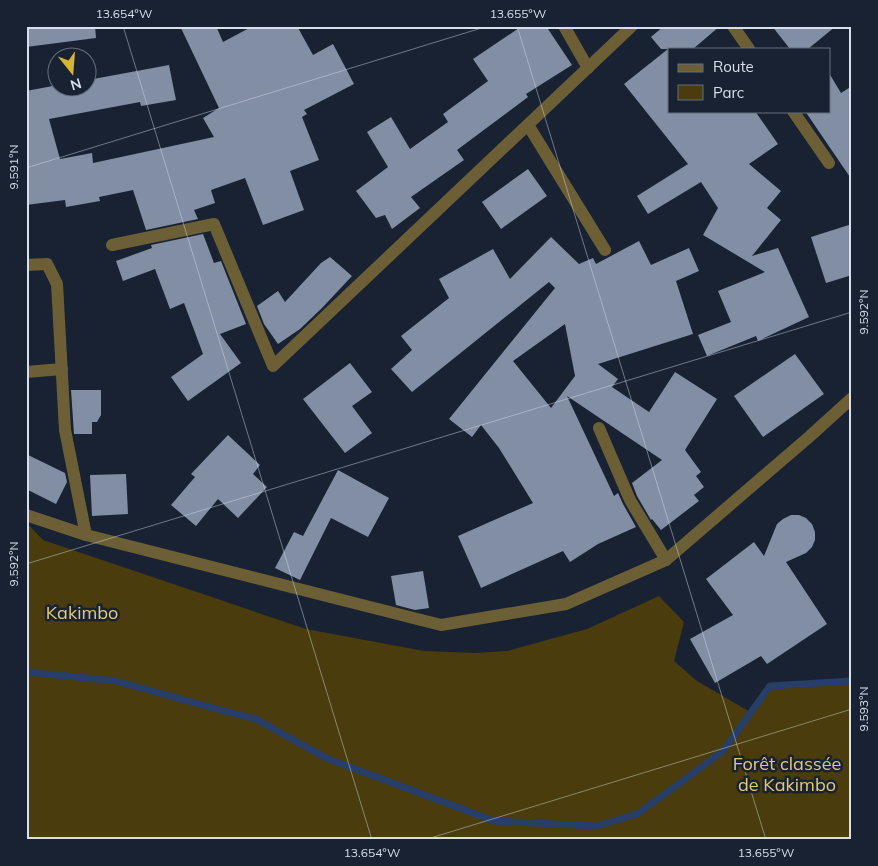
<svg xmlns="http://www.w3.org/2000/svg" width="878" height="866" viewBox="0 0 878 866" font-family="Mulish,sans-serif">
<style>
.green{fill:#4a3c0c}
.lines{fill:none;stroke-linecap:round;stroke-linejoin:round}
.stream{stroke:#273e68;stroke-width:7}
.building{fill:#818ea3;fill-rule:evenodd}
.minor{stroke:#6d5f35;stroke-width:12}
.ticks{fill:none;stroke:#d9dfeb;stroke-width:1;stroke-opacity:0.45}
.labels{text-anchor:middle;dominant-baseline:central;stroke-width:5;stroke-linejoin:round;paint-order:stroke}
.park-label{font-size:18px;fill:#e5ca76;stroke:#182232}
.neatline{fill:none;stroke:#d9dfeb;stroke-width:2}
.ticks-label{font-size:12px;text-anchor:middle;fill:#d9dfeb}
</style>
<rect width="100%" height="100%" fill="#182232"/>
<!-- green -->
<path class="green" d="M26,522L43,540L306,629L424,651L475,653L507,651L587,629L659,596L684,622L674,661L697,681L750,712L770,686L852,681V840H26Z"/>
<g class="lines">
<!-- stream -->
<path class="stream" d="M26,672L116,681L213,708L256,719L326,758L494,821L597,826L637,814L687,778L723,751L770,686L852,681"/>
</g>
<!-- building -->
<g class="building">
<path d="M26,26H95L96,38L26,47Z"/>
<path d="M180,26H216L223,42L253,26H297L313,55L333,44L354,84L304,110L307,114L302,117L319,160L290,171L304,210L263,225L245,178L211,190L215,203L194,210L198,219L146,230L133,190L99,197L100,201L66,207L65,200L26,205V91L58,85V88H88V80L169,65L176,100L141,106L140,102L49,119L60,159L92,153L93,163L214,137L203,118L219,108Z"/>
<path d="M522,26H546L572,65L526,94L528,97L457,150L464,160L411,197L420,208L392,229L385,215L376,218L356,191L388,167L367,132L391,117L410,149L448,122L443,114L488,81L473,59Z"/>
<path d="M664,26H720L693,49H669V111H755L778,144L749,164L781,191L767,208L781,220L752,256L778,248L809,317L758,341L756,336L707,356L698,335L731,322L718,291L765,272L703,235L718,208L701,182L648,214L637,196L688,164L624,84L668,49H661L651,37Z"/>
<path d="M772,26H836L808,49H790Z"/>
<path d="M829,73L841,93L852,86V180L805,111H829Z"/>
<path d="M528,169L547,196L501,229L482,202Z"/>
<path d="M852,224V275L826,283L811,237Z"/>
<path d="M203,234L214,263L221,261L246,324L220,334L241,363L188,401L171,377L203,354L184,303L170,309L155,269L123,281L116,261L152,248L151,245Z"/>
<path d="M551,237L579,264L593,258L596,264L639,241L651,265L689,248L699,271L676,281L693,334L598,364L618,379L612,387L649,412L675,372L717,399L685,450L701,472L696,476L704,487L694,495L699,501L661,530L652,519L651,520L637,496L632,483L662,460L567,396L614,496L618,493L623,504L636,527L598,544L570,562L563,551L481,588L458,536L533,503L499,448L481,425L472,437L449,419L555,288L549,282L412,392L391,369L412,350L401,336L449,298L439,279L493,249L510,279ZM565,324L575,376L551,408L513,361Z"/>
<path d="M330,257L352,276L322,308L300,329L278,344L264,324L257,306L278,291L285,302L321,263Z"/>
<path d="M795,354L824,394L763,437L734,396Z"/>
<path d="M350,363L372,392L352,406L372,433L345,453L303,399Z"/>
<path d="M71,390H101V415L97,422H92V434H74Z"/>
<path d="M228,435L260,465L253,474L267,487L238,518L218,499L196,526L171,505L195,477L191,474Z"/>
<path d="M26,454L65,473L67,482L56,504L26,489Z"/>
<path d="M338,470L389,498L368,537L331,518L300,580L275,568L294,532L303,536Z"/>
<path d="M126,474L128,514L92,516L90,475Z"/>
<path d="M791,515H799L806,518L812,524L815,532V540L812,547L806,553L786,562L827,624L767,664L761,656L715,683L690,639L733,615L706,579L754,542L764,556L777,524L783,519Z"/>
<path d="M423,571L429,608L415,610L396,605L391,576Z"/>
</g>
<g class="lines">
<!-- minor -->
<g class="minor">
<path d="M564,26L588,68"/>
<path d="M733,26L749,49"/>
<path d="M793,111L829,163"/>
<path d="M528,125L605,250"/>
<path d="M112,245L214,224L273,366L632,26"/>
<path d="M26,265L47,264L57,284L65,430L86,535"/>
<path d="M26,372L62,369"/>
<path d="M599,428L630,500L666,560"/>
<path d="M26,515L86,535L441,625L566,604L666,560L809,437L852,398"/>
</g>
</g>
<!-- ticks -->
<path class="ticks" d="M123,26L372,840M517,26L766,840M26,168L488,26M26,564L852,312M424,840L852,709"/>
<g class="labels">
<!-- park labels -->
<g class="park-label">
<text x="82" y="612">Kakimbo</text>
<text x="787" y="763">Forêt classée<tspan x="787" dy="21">de Kakimbo</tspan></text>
</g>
</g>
<!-- border -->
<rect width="878" height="866" fill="none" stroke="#182232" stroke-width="55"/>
<!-- legend -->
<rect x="668" y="48" width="162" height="65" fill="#182232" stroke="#656e7c"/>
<rect x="678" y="64" width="25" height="8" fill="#6d5f35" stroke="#656e7c"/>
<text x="713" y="72" font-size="15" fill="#d9dfeb">Route</text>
<rect x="678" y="85" width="25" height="15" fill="#4a3c0c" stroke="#656e7c"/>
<text x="713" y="98" font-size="15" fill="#d9dfeb">Parc</text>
<!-- north arrow -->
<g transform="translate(72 72) rotate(163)"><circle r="24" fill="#182232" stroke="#656e7c"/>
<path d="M0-4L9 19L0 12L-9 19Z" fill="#d8b434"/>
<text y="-8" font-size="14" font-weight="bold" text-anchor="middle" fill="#d9dfeb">N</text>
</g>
<rect x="28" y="28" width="822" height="810" class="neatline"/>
<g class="ticks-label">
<text x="124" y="18">13.654°W</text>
<text x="518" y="18">13.655°W</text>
<text transform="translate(14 167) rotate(-90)" y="4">9.591°N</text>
<text transform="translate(864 312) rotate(-90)" y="4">9.592°N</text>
<text transform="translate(14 564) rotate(-90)" y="4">9.592°N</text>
<text transform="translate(864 709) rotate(-90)" y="4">9.593°N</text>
<text x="372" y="857">13.654°W</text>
<text x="766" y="857">13.655°W</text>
</g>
</svg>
